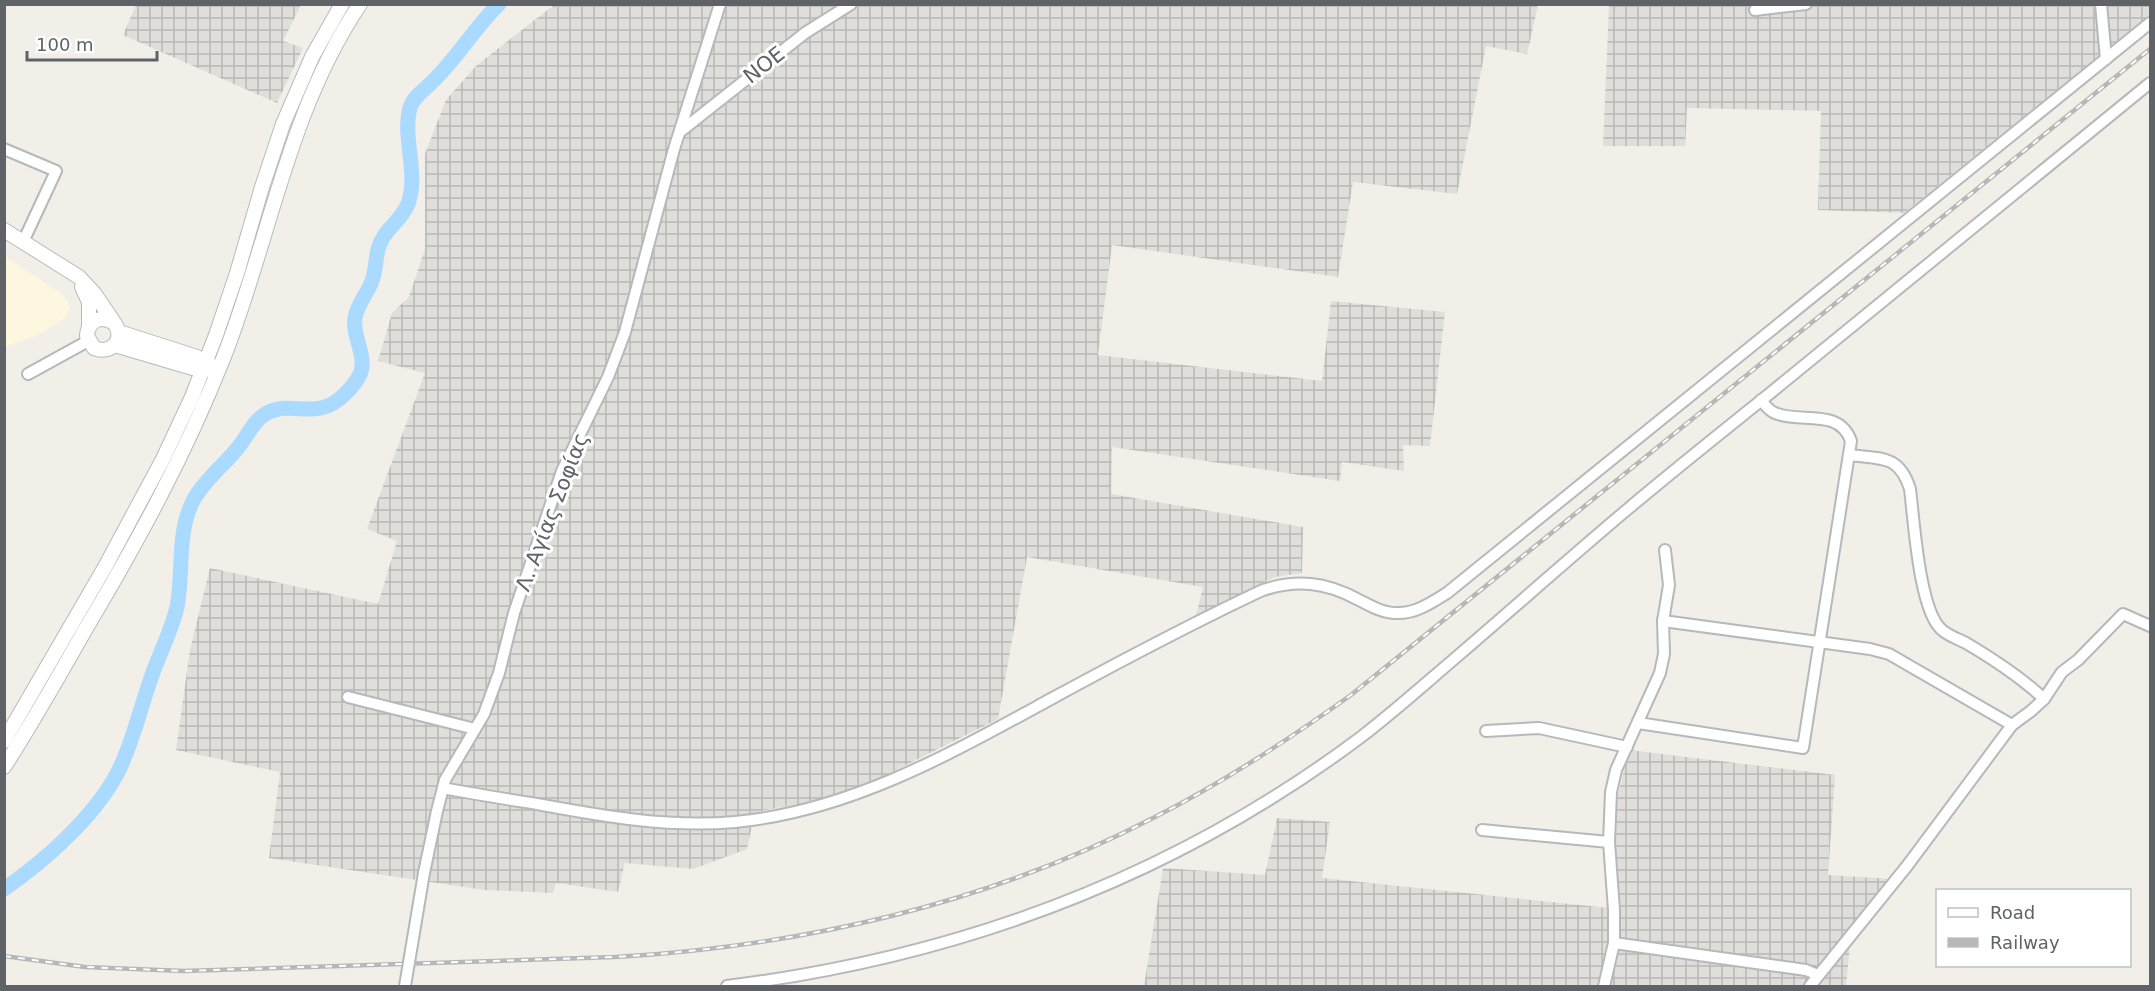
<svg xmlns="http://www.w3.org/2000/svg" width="2155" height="991" viewBox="0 0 2155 991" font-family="'DejaVu Sans',sans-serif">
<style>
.commercial{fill:#fef7e0}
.industrial{fill:url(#industrial-grid)}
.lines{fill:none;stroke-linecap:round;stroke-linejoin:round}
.river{stroke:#aadaff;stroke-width:15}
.street-casing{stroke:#b5b8bc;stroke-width:14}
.secondary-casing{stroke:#b6babf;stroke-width:16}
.street{stroke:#fff;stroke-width:10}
.secondary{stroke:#fff;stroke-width:14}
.rail-casing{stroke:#b6b7b8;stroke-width:4.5}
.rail{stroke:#fff;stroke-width:2;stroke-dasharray:7;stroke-linecap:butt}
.street-bridge-casing{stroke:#b5b8bc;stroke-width:14;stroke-linecap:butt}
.street-bridge{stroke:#fff;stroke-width:10}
.labels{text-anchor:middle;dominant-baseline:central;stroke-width:6;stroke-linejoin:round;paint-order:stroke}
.street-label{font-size:21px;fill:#5f6368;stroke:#fff}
</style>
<defs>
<pattern id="industrial-grid" width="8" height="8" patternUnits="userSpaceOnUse" patternTransform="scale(1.5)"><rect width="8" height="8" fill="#e0deda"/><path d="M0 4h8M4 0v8" fill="none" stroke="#b9b8b5"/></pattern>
</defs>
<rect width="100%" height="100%" fill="#f1efe8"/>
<!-- commercial -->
<path class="commercial" d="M4,256L62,294L68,301L69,309L66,317L58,323L35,336L5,347Z"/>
<!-- industrial -->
<g class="industrial">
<path d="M136,5H301L283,41L303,48L277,103L123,35Z"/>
<path d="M554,5H1538L1527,54L1486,46L1457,194L1353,182L1338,277L1112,245L1098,355L1322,381L1331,301L1445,312L1430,446L1403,445L1404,471L1342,462L1340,481L1112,447L1111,494L1303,527L1302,573L1275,577L1196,616L1203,587L1027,557L998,719L860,788L811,802L755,812L747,849L693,869L625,863L618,892L556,883L553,893L485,890L269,858L280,772L176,750L190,650L210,568L378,604L397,541L367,529L425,373L378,361L392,313L409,297L425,249V154L446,100L477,65Z"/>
<path d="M1609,5H2150V15L1904,213L1818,210L1821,111L1687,108L1685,146H1603Z"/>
<path d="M1629,750L1835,775L1828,875L1894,879L1839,942L1850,945L1846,986H1144L1163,868L1265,875L1277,818L1330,822L1322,878L1618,909L1611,856L1616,803Z"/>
</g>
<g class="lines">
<!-- river -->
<path class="river" d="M4,889C45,861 95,816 118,772C132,744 139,713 149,684C157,658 171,633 177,607C184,571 176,532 194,499C206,478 226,464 240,445C248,435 253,422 264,415C291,397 315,424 345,394C351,388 358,380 361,372C366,353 352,336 355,318C357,304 369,292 373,278C377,264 375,249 384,236C392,224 405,215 409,201C418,170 402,136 410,108C413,97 423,91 431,83C456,60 474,28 499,4"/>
<!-- street casing -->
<g class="street-casing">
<g id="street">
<path d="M2101,4L2106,59"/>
<path d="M1755,10L1806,4"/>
<path d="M681,131L805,33L851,4"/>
<path d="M4,149L56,171L23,242"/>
<path d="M28,374L88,341"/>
<path d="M1849,455C1880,459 1899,454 1910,489C1914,520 1919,611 1942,630C1949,636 1958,639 1966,643C1993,659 2021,677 2044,699"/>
<path d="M1663,621L1870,649L1889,654L2012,725"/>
<path d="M348,697L475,729"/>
<path d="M1638,723L1803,748L1851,441C1839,407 1800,424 1775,413C1769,411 1765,405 1761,400"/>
<path d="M1486,731L1539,728L1627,747"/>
<path d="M443,788C474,794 506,799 537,804C602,816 668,828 735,822C850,811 950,754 1049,700C1119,662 1190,624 1263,590C1297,579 1325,582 1357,599C1369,605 1382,613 1396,613C1415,614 1431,603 1447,593L2150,23"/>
<path d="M1482,830L1609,842"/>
<path d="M424,873L437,811L445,780L484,714L499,673L514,613L562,471L608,377L625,332L674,149L720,4"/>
<path d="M1614,943L1806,970L1818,975"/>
<path d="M727,986C959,957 1173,878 1361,737C1395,711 1427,682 1460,654C1517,605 1572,556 1629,508C1673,471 1718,435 1763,399C1892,293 2021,188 2150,83"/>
<path d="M1604,986L1614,943V910L1609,842L1611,792L1616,770L1660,673L1664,654L1663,621L1669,585L1665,550"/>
<path d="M1810,986L1907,866L2012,725L2031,711L2044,699L2062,672L2078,660L2123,614L2150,626"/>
</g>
</g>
<!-- secondary casing -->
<g class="secondary-casing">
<g id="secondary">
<path d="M4,230L79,277L94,293L115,324C125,340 111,355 94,348L87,336C88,320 102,314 115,324"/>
<path d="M82,287L89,302V326"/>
<path d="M119,332L197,357L207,370"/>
<path d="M115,345L186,366L193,368L209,363"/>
<path d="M4,741L105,567L163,459L192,397L216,335L237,273L262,187L283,124L312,57L342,4"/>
<path d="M4,767C33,722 59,676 85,630C138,541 185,455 223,359C270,240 287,113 360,4"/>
</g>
</g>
<!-- street -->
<use href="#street" class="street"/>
<!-- secondary -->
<use href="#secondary" class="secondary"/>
<!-- rail casing -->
<g class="rail-casing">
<path id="rail" d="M4,956L85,967L184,971L615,957C802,946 988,904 1155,817C1224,782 1288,740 1351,695L2150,49"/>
</g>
<!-- rail -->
<use href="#rail" class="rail"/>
<!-- street-bridge casing -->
<g class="street-bridge-casing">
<path id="street-bridge" d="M405,986L424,873"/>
</g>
<!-- street-bridge -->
<use href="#street-bridge" class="street-bridge"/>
</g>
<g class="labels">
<!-- street labels -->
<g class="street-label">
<text transform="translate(764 65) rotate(-38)">NOE</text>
<text transform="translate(552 512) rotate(-69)">Λ. Αγίας Σοφίας</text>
</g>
</g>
<!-- border -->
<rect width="2155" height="991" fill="none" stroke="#5f6368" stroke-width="12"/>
<!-- legend -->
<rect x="1936" y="889" width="195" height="78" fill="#ffffff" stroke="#bfc1c3" stroke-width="1.5"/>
<rect x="1948" y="908" width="30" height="9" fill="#ffffff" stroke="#bfc1c3" stroke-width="1.5"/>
<text x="1990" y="919" font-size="18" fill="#5f6368">Road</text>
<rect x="1948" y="938" width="30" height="9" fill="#b6b7b8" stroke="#bfc1c3" stroke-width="1.5"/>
<text x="1990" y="949" font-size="18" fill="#5f6368">Railway</text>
<!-- scale -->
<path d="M27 51v9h130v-9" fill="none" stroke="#5f6368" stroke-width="3"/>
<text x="36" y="51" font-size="18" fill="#5f6368" stroke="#ffffff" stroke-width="4.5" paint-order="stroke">100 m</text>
</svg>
